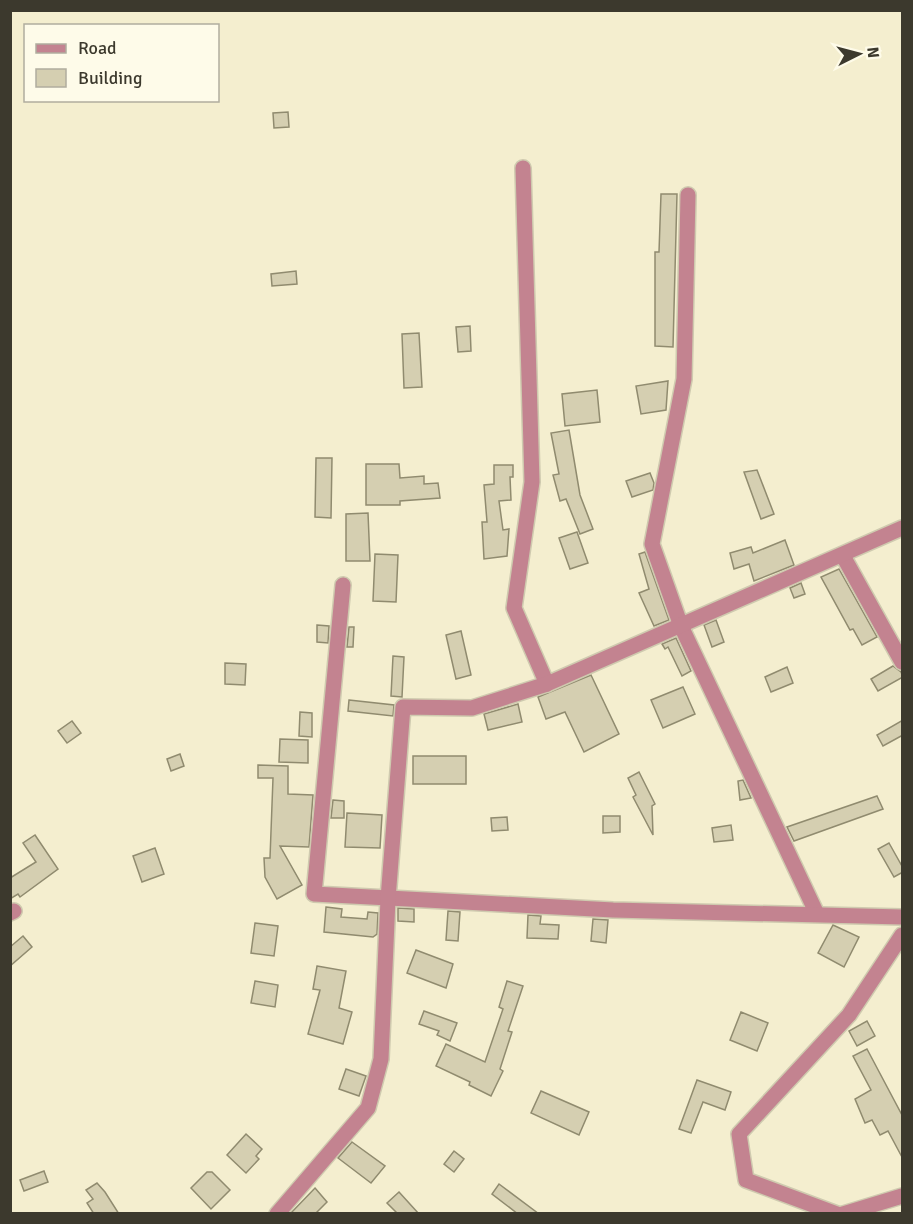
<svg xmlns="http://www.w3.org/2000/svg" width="913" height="1224" viewBox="0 0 913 1224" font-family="Signika,sans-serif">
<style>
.building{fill:#d5cfb1;stroke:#908b6f;stroke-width:1.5}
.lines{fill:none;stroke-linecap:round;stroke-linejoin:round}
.minor-casing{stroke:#cfcaaf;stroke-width:18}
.minor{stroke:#c38390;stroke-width:15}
</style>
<rect width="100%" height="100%" fill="#f4eecf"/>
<!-- building -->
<g class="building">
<path d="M288,112L289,127L274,128L273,113Z"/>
<path d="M661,194H677L673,347L655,346V252H659Z"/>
<path d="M296,271L297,284L272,286L271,274Z"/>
<path d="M470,326L471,351L458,352L456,327Z"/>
<path d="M419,333L422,387L404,388L402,334Z"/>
<path d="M668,381L666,410L641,414L636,386Z"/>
<path d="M597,390L600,422L565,426L562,394Z"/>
<path d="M569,430L580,495L593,529L580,534L566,499L560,501L553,475L559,474L551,433Z"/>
<path d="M316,458H332L331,518L315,517Z"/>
<path d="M366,464H399L400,478L424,476V484L438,483L440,498L400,501V505H366Z"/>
<path d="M494,465H513V477H510L511,500L499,501L503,530L509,529L507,556L484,559L482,522H487L484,485L494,484Z"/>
<path d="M757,470L774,514L761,519L744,472Z"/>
<path d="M650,473L654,483L653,490L632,497L626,481Z"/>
<path d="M368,513L370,561H346V514Z"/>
<path d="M577,532L588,563L570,569L559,538Z"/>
<path d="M785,540L794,565L754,581L749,564L734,569L730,553L751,547L753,553Z"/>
<path d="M645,552L669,620L654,626L639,593L649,589L639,554Z"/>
<path d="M375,554L398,555L396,602L373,601Z"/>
<path d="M839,569L877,637L862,645L853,629L850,630L821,577Z"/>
<path d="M801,583L805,594L794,598L790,588Z"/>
<path d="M716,620L724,642L712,647L704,625Z"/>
<path d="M317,625L329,626L328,643L317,642Z"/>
<path d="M349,627H354L353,647H347Z"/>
<path d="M461,631L471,675L456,679L446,635Z"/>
<path d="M676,638L691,671L682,676L668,647L665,649L662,644Z"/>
<path d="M393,656L404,657L402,697L391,696Z"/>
<path d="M225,663L246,664L245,685L225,684Z"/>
<path d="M893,666L901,672L903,677L878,691L871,679Z"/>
<path d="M787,667L793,683L771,692L765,677Z"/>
<path d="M591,675L619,734L584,752L565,712L546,719L538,697Z"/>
<path d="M683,687L695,714L663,728L651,700Z"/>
<path d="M349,700L394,705L393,716L348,711Z"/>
<path d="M518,704L522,722L488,730L484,714Z"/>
<path d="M300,712L312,713V737L299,736Z"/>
<path d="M903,720V735L883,746L877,735Z"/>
<path d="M72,721L81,733L67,743L58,731Z"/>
<path d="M280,739L308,740V763L279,762Z"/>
<path d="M180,754L184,766L171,771L167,759Z"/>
<rect x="413" y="756" width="53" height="28"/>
<path d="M258,765L288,766V794L313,795L309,847L280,846L302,885L277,899L265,877L264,858H270L273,778H258Z"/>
<path d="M639,772L655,804L652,806L653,835L633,797L636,795L628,778Z"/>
<path d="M743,780L751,798L740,800L738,781Z"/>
<path d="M877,796L883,809L794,841L787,827Z"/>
<path d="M333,800L344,801V818H331Z"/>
<path d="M347,813L382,815L380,848L345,847Z"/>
<path d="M603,816H620V832L603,833Z"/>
<path d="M507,817L508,830L492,831L491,818Z"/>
<path d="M731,825L733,840L714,842L712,828Z"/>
<path d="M35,835L58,869L20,897L18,894L10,899V878L36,862L23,843Z"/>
<path d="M889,843L903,868V872L894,877L878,849Z"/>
<path d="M155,848L164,874L142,882L133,856Z"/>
<path d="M326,907L342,909L341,917L367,919L368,912L378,913L377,934L373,937L324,932Z"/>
<path d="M398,908L414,909V922L398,921Z"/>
<path d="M448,911L460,912L458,941L446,940Z"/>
<path d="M528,915L541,916L540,924L559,925L558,939L527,938Z"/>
<path d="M593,919L608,920L606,943L591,941Z"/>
<path d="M255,923L278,926L274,956L251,953Z"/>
<path d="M833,925L859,937L844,967L818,953Z"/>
<path d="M23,936L32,947L10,966V947Z"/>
<path d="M416,950L453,964L446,988L407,973Z"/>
<path d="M317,966L346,971L339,1008L352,1012L343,1044L308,1034L320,990L313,989Z"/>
<path d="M255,981L278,985L275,1007L251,1003Z"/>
<path d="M507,981L523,986L508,1031L512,1032L500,1069L503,1071L491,1096L469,1085L470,1082L436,1066L446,1044L485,1062L503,1009L499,1007Z"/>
<path d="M424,1011L457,1023L450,1041L437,1035L439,1031L419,1024Z"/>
<path d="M741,1012L768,1023L757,1051L730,1040Z"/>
<path d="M867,1021L875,1036L857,1046L849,1031Z"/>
<path d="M867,1049L903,1117V1159L888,1131L880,1135L872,1120L865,1123L855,1099L871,1090L853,1056Z"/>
<path d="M346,1069L366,1076L359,1096L339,1089Z"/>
<path d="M697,1080L731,1092L725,1110L703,1102L691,1133L679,1129Z"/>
<path d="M541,1091L589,1112L579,1135L531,1113Z"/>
<path d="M246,1134L262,1149L256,1156L259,1159L246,1173L227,1155Z"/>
<path d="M352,1142L385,1166L371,1183L338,1158Z"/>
<path d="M454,1151L464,1159L454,1172L444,1164Z"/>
<path d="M44,1171L48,1182L24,1191L20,1180Z"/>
<path d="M207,1172H212L230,1190L211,1209L191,1188Z"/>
<path d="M97,1183L105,1192L119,1214H94L87,1203L93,1199L86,1190Z"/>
<path d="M499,1184L539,1214H518L492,1194Z"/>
<path d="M315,1188L327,1202L315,1214H290Z"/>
<path d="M399,1192L419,1214H398L387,1203Z"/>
</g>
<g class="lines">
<!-- minor casing -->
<g class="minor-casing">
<g id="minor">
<path d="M523,168L532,482L514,608L547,684"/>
<path d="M688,195L684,379L652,544L681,626L817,914"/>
<path d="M843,556L902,662"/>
<path d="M343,585L314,894L613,910L902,917"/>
<path d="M10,913L14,911"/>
<path d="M277,1214L368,1108L381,1059L388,899L403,707L472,708L547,684L902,528"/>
<path d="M837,1214L746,1180L739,1134L849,1015L902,935"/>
<path d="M843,1214L902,1196"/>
</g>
</g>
<!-- minor -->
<use href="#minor" class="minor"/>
</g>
<!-- border -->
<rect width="913" height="1224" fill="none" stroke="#3c392d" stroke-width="24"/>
<!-- legend -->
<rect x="24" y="24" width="195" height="78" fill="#fefbe9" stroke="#b0ad9e" stroke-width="1.5"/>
<rect x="36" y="44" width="30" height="9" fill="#c38390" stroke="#b0ad9e" stroke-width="1.5"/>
<text x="78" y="54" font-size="18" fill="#3c392d">Road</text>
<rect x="36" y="69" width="30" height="18" fill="#d5cfb1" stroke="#b0ad9e" stroke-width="1.5"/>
<text x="78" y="84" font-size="18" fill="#3c392d">Building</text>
<!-- north arrow -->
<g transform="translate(859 54) rotate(84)" stroke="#fefbe9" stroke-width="4.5" paint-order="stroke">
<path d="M0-4.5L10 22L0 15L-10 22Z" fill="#3c392d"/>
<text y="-9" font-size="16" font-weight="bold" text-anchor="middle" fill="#3c392d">N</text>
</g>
</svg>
